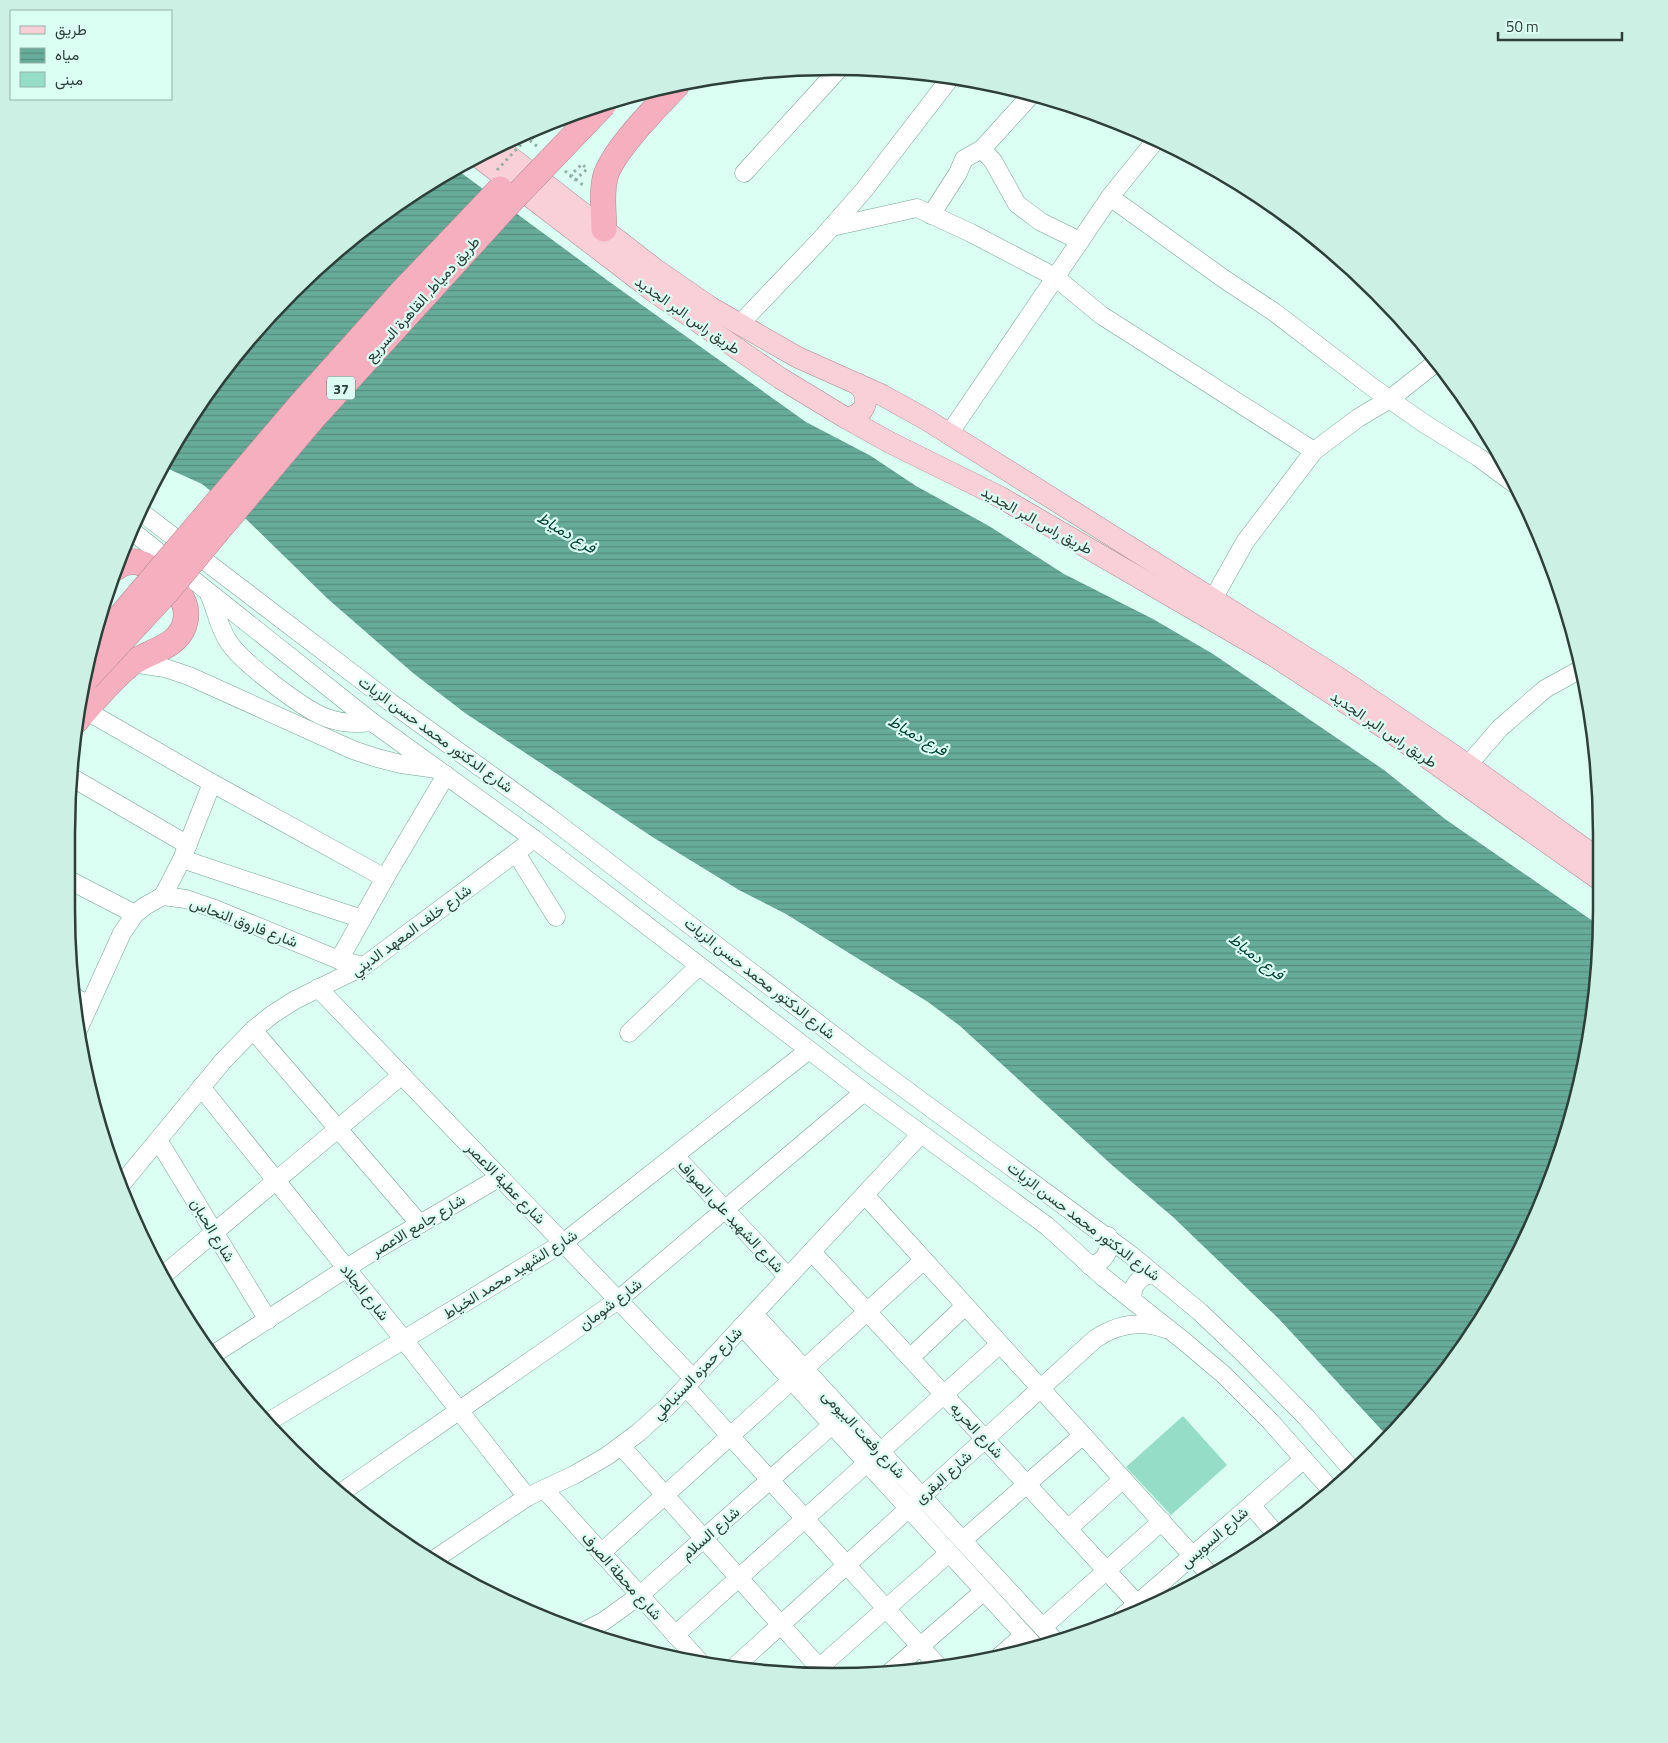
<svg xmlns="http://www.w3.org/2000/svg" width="1668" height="1743" viewBox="0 0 1668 1743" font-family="'Titillium Web',Vazirmatn,sans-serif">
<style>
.water{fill:url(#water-rules)}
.building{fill:#96ddc8}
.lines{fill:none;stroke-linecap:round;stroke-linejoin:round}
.minor-casing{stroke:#76a093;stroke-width:19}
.major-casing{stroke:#af888f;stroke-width:22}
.highway-casing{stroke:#af888f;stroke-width:26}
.path{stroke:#91ada4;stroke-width:3;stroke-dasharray:2.5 4;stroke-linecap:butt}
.minor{stroke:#fff;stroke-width:18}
.major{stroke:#f9cfd8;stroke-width:21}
.highway{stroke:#f5afbe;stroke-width:25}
.highway-bridge-casing{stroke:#af888f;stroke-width:26;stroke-linecap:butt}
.path-bridge{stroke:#91ada4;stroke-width:3;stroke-dasharray:2.5 4;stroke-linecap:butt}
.highway-bridge{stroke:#f5afbe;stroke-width:25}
.labels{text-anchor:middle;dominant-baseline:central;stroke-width:4.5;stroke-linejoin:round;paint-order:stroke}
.shield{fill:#dbfff3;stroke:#617971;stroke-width:1}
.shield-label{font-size:14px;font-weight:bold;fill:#2d3f39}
.street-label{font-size:15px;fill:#2d3f39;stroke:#dbfff3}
.water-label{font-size:16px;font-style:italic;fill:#034437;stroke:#dbfff3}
.rim{fill:none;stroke:#2d3f39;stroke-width:2.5}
</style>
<defs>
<pattern id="water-rules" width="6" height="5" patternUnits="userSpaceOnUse" patternTransform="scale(1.25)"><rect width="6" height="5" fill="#67ac99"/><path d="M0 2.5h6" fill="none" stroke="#558d7e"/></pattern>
</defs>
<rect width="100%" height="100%" fill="#dbfff3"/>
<!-- water -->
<path class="water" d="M456,169L611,283L806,422L871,456L916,486L989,526L1064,574L1153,619L1213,654L1384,770L1445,819L1600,926V960L1576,1107L1522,1249L1443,1377L1389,1438L1279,1319L1173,1217L1113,1166L960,1026L928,1002L786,914L739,890L654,838L465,713L413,673L328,599L247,520L202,484L162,466L169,450L257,328L366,225Z"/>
<!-- building -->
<path class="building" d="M1183,1416L1227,1465L1171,1515L1126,1467Z"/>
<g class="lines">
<!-- minor casing -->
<g class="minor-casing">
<g id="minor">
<path d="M982,149L1031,95"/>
<path d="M744,173L838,70"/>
<path d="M1110,197L1224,279L1274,312L1372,387L1425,424L1478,457L1516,485"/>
<path d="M931,215L958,173L964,159L982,149L993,161L1017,204L1041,222L1080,241"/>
<path d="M832,227L917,208L971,233L1055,277L1101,315L1314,451"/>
<path d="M739,325L821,239L864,190L951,77"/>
<path d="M949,434L1110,197L1155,141"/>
<path d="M141,512L390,702L549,817L875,1067L1131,1255L1200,1312L1243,1353L1306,1417L1354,1472"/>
<path d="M132,531L372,722L534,839L864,1092L1047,1226L1103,1277L1185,1342L1224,1375L1271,1422L1332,1491"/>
<path d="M208,592C216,608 218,626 228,641C240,661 304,710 327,718C341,723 357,724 372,722"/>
<path d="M1213,599L1245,542L1314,451L1358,418L1390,399L1438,361"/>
<path d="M132,663L165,668L189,676L353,750L377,758L401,764L437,769"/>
<path d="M85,710L212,783L385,878"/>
<path d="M1468,765L1500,728L1545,689L1581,669"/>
<path d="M71,777L188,845"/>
<path d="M516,853L556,917"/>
<path d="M182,859L362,919"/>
<path d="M67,879L135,914"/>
<path d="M163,896L182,859L212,783"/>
<path d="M339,960L385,878L446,775"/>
<path d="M318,988L693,1378"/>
<path d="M75,997L89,1006"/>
<path d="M78,1030L122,933L135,914L145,906L163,896L186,899L215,909L339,960L364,966"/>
<path d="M253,1030L419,1223"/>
<path d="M629,1033L699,966"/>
<path d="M201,1087L404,1340L527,1497"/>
<path d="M158,1140L268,1320"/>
<path d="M675,1156L788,1277"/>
<path d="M120,1186L223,1061L253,1030L273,1014L295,1000L364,966L534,839"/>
<path d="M865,1195L1210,1575"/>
<path d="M812,1252L1142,1609"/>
<path d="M1090,1266C1104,1262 1112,1251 1108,1236"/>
<path d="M161,1277L402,1075"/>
<path d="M1133,1301C1130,1286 1140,1275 1154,1274"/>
<path d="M754,1314L1056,1642"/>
<path d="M742,1326L1037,1649"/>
<path d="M211,1356L364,1257L500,1177"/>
<path d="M910,1358L965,1306"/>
<path d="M804,1369L924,1260"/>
<path d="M686,1387L938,1666"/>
<path d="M268,1422L563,1243L809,1050"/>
<path d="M621,1446L824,1673"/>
<path d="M881,1451L1000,1344"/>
<path d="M544,1489L700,1662"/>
<path d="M339,1494L618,1300L864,1092"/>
<path d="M1251,1505L1276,1534"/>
<path d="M1068,1529L1123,1479"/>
<path d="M963,1540L1083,1435"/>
<path d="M601,1553L791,1381"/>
<path d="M432,1561L527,1497L574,1475L607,1456L638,1433L667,1407L921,1134"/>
<path d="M1123,1616L1304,1459"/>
<path d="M1043,1627L1162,1521"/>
<path d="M581,1633L604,1621L640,1595L832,1425"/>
<path d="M675,1635L867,1463"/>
<path d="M1000,1656L1024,1635"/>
<path d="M731,1670L1095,1339C1117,1324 1141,1320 1166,1329"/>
<path d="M813,1673L949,1553"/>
<path d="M888,1674L984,1591"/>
</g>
</g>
<!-- major casing -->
<g class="major-casing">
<g id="major">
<path d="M495,145L655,269L710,307L797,357L882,395L927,420L1342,680L1468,765L1600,860"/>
<path d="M477,156L653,291L780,378L846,418L889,442L1000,497L1274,656L1392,733L1600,880"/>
<path d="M846,418C866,415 872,399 858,384"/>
</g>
</g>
<!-- highway casing -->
<g class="highway-casing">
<g id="highway">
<path d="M604,229C604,212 601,195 605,178C612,151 656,108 676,86"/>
<path d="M76,721C94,701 111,679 132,663C149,651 176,648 184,626C192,603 176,589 160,575C146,564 132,555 116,568"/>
</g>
</g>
<!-- path -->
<g class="path">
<path d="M533,131L527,138L538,147"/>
<path d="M526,134L534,139L543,127"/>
<path d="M565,171L575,180L587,169L582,164L571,175L584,186"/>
</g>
<!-- minor -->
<use href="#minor" class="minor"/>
<!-- major -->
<use href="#major" class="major"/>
<!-- highway -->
<use href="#highway" class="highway"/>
<!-- highway-bridge casing -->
<g class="highway-bridge-casing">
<g id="highway-bridge">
<path d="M94,643L124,612L300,405L397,297L500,189"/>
<path d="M86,679L166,593L222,526L315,416L513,199L604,104"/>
</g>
</g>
<!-- path-bridge -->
<path class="path-bridge" d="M497,170L527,138"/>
<!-- highway-bridge -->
<use href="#highway-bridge" class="highway-bridge"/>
</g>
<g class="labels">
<!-- shield labels -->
<rect class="shield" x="327" y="376.5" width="28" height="23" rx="4"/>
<g class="shield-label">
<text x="341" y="388">37</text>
</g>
<!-- street labels -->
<g class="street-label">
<text transform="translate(422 299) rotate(-48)">طريق دمياط, القاهرة السريع</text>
<text transform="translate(688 315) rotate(35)">طريق راس البر الجديد</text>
<text transform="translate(1037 520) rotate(29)">طريق راس البر الجديد</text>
<text transform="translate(1384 729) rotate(34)">طريق راس البر الجديد</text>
<text transform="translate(436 734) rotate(36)">شارع الدكتور محمد حسن الزيات</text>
<text transform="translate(244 922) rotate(21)">شارع فاروق النحاس</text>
<text transform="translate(411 930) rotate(-36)">شارع خلف المعهد الديني</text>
<text transform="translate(760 978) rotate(38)">شارع الدكتور محمد حسن الزيات</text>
<text transform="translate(506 1183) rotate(46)">شارع عطية الاعصر</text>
<text transform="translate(731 1216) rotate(47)">شارع الشهيد على الصواف</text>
<text transform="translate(1084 1221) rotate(37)">شارع الدكتور محمد حسن الزيات</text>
<text transform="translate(418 1225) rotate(-31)">شارع جامع الاعصر</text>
<text transform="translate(213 1230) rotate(59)">شارع الحبان</text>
<text transform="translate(510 1274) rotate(-32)">شارع الشهيد محمد الخياط</text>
<text transform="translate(365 1292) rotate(51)">شارع الجلاد</text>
<text transform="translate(610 1304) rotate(-37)">شارع شومان</text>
<text transform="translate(697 1373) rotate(-46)">شارع حمزه السنباطي</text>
<text transform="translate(977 1430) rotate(47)">شارع الحريه</text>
<text transform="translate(864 1434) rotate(47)">شارع رفعت البيومى</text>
<text transform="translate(943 1477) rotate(-42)">شارع البقرى</text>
<text transform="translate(710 1533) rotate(-41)">شارع السلام</text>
<text transform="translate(1214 1537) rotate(-41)">شارع السويس</text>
<text transform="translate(622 1576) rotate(48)">شارع محطة الصرف</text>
</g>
<!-- water labels -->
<g class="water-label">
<text transform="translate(567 532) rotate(31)">فرع دمياط</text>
<text transform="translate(918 735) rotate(30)">فرع دمياط</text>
<text transform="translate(1257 956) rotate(38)">فرع دمياط</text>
</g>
</g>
<!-- crop -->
<path d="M0 0H1668V1743H0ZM834 75H834A759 759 0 0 1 1593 834V909A759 759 0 0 1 834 1668H834A759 759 0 0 1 75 909V834A759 759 0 0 1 834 75Z" fill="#cdf0e4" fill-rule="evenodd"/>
<path class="rim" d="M834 75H834A759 759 0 0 1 1593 834V909A759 759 0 0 1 834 1668H834A759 759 0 0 1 75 909V834A759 759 0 0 1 834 75Z"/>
<!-- legend -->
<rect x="10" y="10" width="162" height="90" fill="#dbfff3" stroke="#95b2a9"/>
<rect x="20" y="26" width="25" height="8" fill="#f9cfd8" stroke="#95b2a9"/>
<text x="55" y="35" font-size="15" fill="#2d3f39">طريق</text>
<rect x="20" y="48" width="25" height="15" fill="url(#water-rules)" stroke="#95b2a9"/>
<text x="55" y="60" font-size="15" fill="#2d3f39">مياه</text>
<rect x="20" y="72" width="25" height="15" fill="#96ddc8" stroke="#95b2a9"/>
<text x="55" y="85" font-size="15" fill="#2d3f39">مبنى</text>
<!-- scale -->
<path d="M1498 32v8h124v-8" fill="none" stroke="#2d3f39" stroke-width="2.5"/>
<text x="1506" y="32" font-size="15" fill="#2d3f39" stroke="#dbfff3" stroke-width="4" paint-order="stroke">50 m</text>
</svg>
